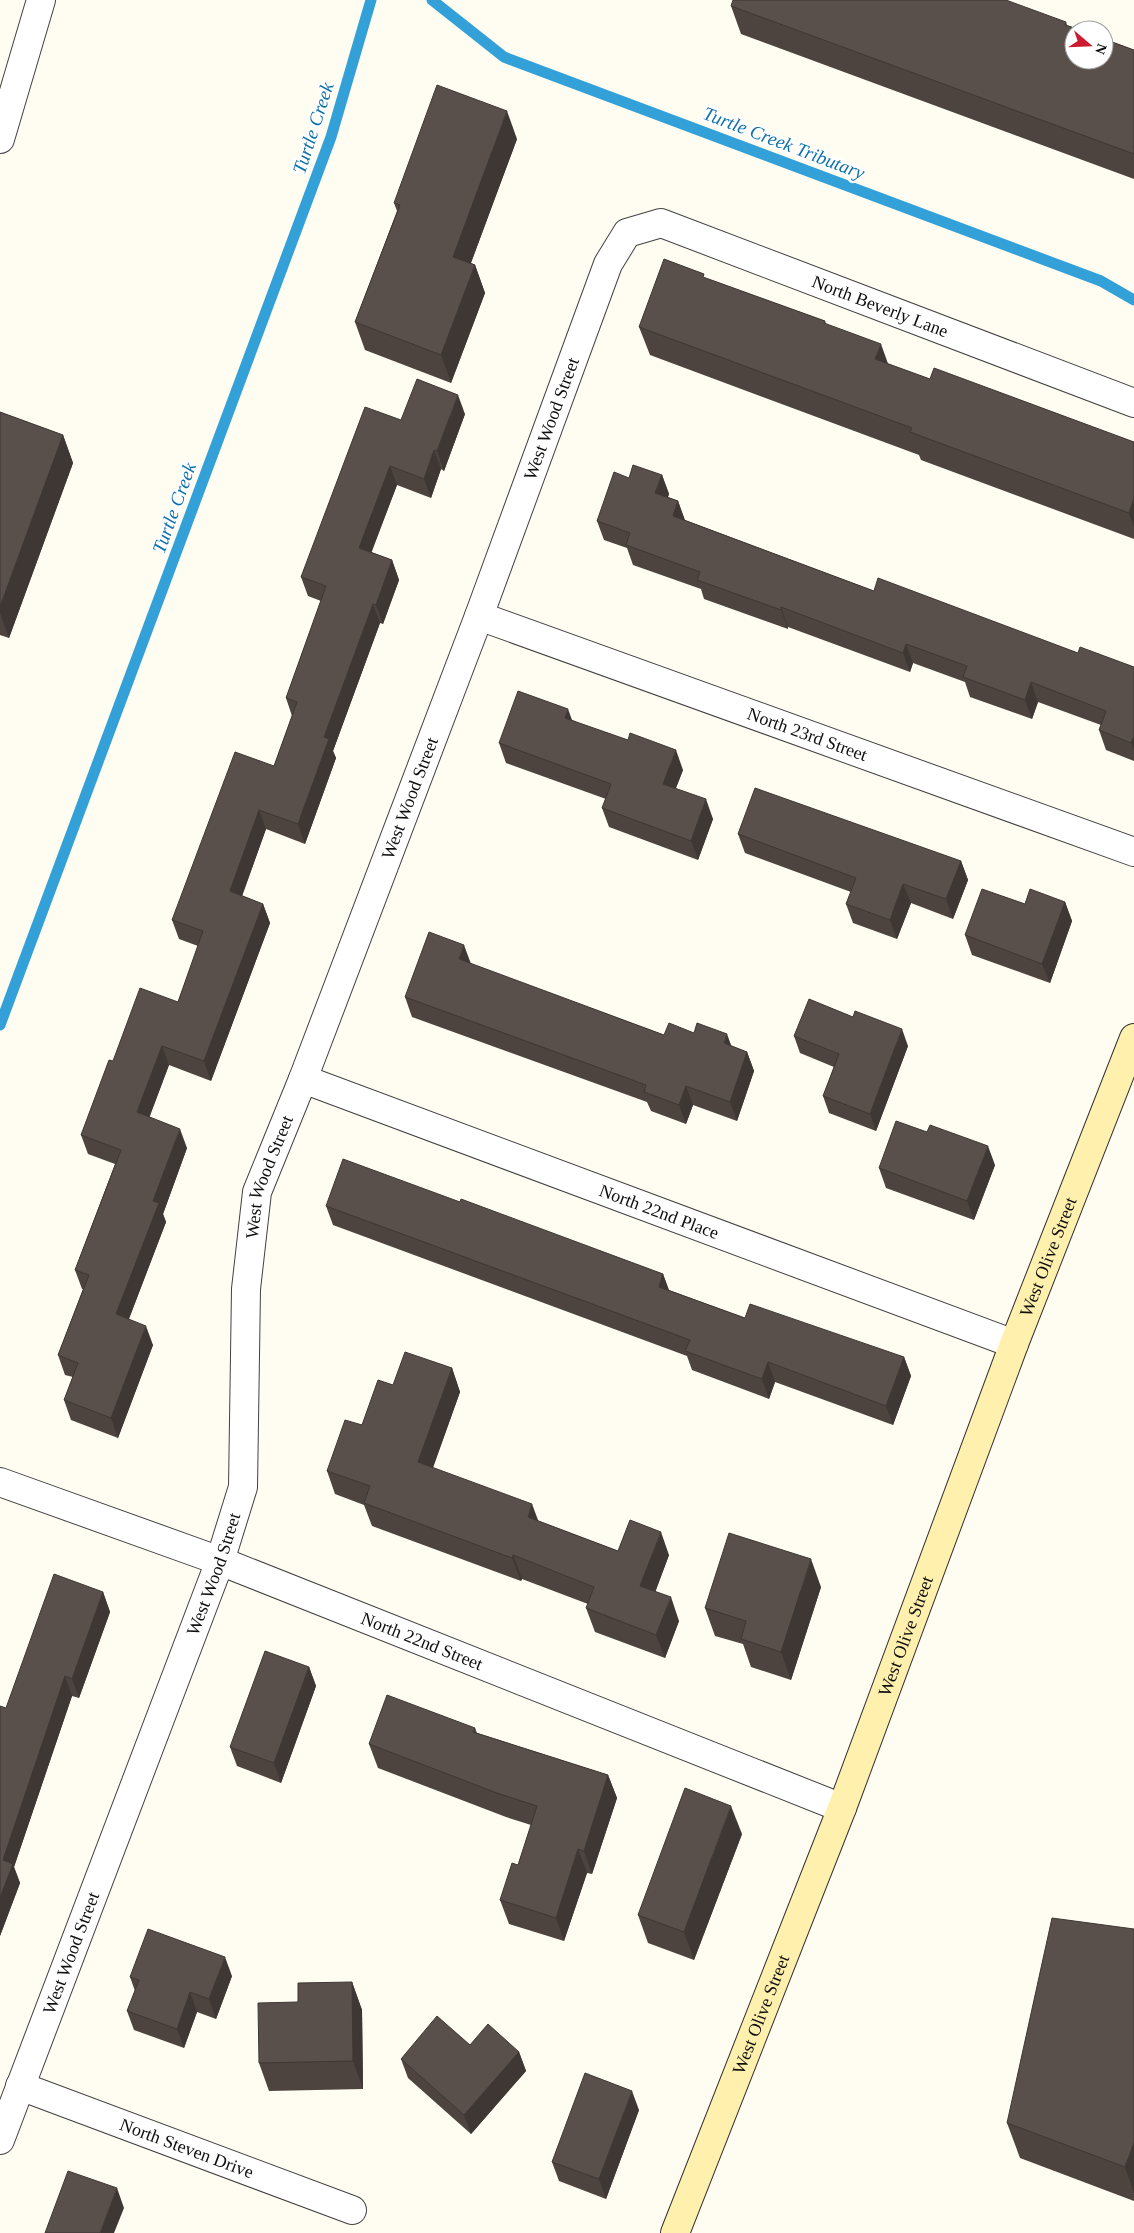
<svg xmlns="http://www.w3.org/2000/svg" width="1134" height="2233" viewBox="0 0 1134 2233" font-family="Georgia,serif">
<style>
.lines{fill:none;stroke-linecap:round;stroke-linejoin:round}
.stream{stroke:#33a1d8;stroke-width:11}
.street-casing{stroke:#424242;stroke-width:30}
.secondary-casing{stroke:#313131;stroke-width:30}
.street{stroke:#fff;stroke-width:28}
.secondary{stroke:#fff0ad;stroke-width:28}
.wall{fill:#4d4440}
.shaded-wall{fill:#3e3734}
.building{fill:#594f4b;stroke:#3e3734}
.labels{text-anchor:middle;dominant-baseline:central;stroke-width:5;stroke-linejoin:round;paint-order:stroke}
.street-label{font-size:18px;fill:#0f0f0f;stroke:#fff}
.water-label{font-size:19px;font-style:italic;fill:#0d71ac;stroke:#fff}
</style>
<rect width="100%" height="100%" fill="#fffcf2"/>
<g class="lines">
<!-- stream -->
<g class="stream">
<path d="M432,0L504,57L1101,281L1134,300"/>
<path d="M0,1025L331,137L371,0"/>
</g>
<!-- street casing -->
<g class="street-casing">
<g id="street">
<path d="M0,139L41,0"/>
<path id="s1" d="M479,616L1134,852"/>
<path id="s2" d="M303,1079L1014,1344"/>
<path id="s3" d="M0,1482L220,1561L842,1808"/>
<path id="s4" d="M20,2086L352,2210"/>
<path id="s5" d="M0,2140L220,1561L243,1487L246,1289L257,1192L303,1079L479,616L608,264L627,233L661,223L1134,403"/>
</g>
</g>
<!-- secondary casing -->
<g class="secondary-casing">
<g id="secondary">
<path id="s6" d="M675,2233L842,1808L1014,1344L1134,1038"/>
</g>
</g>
<!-- street -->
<use href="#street" class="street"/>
<!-- secondary -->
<use href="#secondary" class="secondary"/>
</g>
<!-- wall -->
<g class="wall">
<path d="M731,6L1066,22L1067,25L1134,50V179L741,34Z"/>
<path d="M517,139L471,263L475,265L485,293L451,383L365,350L355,322L397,211L394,203Z"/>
<path d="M705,278L825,321L826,324L888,364L930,379L1134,442V539L921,460L919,455L650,355L639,327Z"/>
<path d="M0,412L63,435L73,463L9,638L0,635Z"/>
<path d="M465,414L444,471L441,469L431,498L397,485L371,552L392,560L399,580L383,624L380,623L333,751L336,758L305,844L266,829L242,896L263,904L270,923L211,1081L169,1065L149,1117L187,1148L163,1214L166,1222L129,1319L153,1345L118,1438L71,1420L64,1400L73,1377L65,1375L58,1355L83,1289H82L75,1270L115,1164L88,1154L81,1135L113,1061L178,1002L198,946L179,939L172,920L274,766L292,716L286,698L321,601L308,596L301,577L401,420Z"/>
<path d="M662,475L669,494L668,497L678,501L685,520L874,591L1078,653L1134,667V761L1106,750L1099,730L1101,725L1038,702L1032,719L970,697L965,682L913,663L910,672L788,627V629L704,599L701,589L633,565L627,548L604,540L597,521L629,478Z"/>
<path d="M572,720L683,770L676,788L713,819L698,860L609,827L602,808L606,799L506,763L499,743Z"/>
<path d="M738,834L961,861L968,880L953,919L911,903L897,939L853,923L846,904L851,892L745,853Z"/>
<path d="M1065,902L1072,921L1050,983L972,955L965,935L1025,904Z"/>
<path d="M471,964L664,1035L732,1046L747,1052L754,1071L737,1121L693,1105L686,1124L651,1111L647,1102L412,1017L405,997Z"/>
<path d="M794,1036L908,1046L876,1131L829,1113L823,1096L834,1067L800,1053Z"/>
<path d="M995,1165L974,1220L886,1188L879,1168Z"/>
<path d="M460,1202L663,1274L669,1290L745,1318L904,1357L911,1376L893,1425L775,1382L769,1399L692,1370L687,1356L333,1225L326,1206Z"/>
<path d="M452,1368L460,1392L433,1468L538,1521L618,1551L669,1555L655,1592L679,1621L665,1658L595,1632L586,1608L588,1604L522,1579L521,1581L372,1526L364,1505L335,1494L327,1471L393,1385Z"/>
<path d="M821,1587L791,1680L751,1667L743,1644L715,1636L705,1608Z"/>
<path d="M103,1592L110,1612L79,1698L72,1696L14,1867L20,1883L0,1936L6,1708Z"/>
<path d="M309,1667L316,1686L281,1783L237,1766L230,1747Z"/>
<path d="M475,1728L477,1733L608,1775L617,1798L592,1874L587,1873L564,1941L509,1924L500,1900L518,1865L531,1825L506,1817L378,1768L369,1744Z"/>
<path d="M742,1834L694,1960L648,1943L638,1915Z"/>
<path d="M1134,1929V2201L1020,2158L1007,2123Z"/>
<path d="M232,1976L216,2019L197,2012L184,2048L134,2030L127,2011L135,1991L130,1977Z"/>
<path d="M352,1982L362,2010L363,2089L269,2091L259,2063L298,2002Z"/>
<path d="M470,2045L519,2052L526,2071L471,2134L408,2078L401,2059Z"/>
<path d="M639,2110L606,2199L559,2181L552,2162Z"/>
</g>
<!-- shaded-wall -->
<g class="shaded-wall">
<path d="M507,111L517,139L463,284L453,257Z"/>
<path d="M475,265L485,293L451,383L441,355Z"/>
<path d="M881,344L891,372L875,359Z"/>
<path d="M458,395L465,414L444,471L437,451Z"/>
<path d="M63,435L73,463L9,638L0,613V607Z"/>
<path d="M434,450L441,469L431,498L424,479Z"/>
<path d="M390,466L397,485L366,567L359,548Z"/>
<path d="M662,475L669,494L662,512L655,493Z"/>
<path d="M1134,498V527L1129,513Z"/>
<path d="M678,501L685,521L673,516Z"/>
<path d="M392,560L399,580L383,624L376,605Z"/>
<path d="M373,604L380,623L333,751L336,758L305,844L298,824L324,737Z"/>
<path d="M781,607L788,627V629L781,610Z"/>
<path d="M906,644L913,663L910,672L903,653Z"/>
<path d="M1031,682L1038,702L1032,719L1025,700Z"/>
<path d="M568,709L575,728L565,718Z"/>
<path d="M1134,736V750L1131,743Z"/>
<path d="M676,750L683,770L670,803L663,784Z"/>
<path d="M706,799L713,819L698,860L691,841Z"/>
<path d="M259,810L266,829L237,910L230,891Z"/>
<path d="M961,861L968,880L953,919L946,899Z"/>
<path d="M903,884L911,903L897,939L890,920Z"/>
<path d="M1065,902L1072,921L1050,983L1042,964Z"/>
<path d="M263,904L270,923L211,1081L204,1061Z"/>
<path d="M464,945L471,964L459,959Z"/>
<path d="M902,1029L908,1046L876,1131L870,1114Z"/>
<path d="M727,1034L734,1053L724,1043Z"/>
<path d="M162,1046L169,1065L144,1132L137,1112Z"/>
<path d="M747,1052L754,1071L737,1121L730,1102Z"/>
<path d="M686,1086L693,1105L686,1124L679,1105Z"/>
<path d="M180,1129L187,1148L163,1214L166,1222L123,1334L116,1314L153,1201Z"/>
<path d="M988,1146L995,1165L974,1220L967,1201Z"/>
<path d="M663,1274L670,1294L659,1287Z"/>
<path d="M146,1326L153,1345L118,1438L111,1418Z"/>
<path d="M904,1357L911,1376L893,1425L886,1406Z"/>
<path d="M768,1362L775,1382L769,1399L762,1379Z"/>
<path d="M452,1368L460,1392L426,1486L418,1462Z"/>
<path d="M532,1504L541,1528L528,1517Z"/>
<path d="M661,1532L669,1555L649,1609L640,1586Z"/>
<path d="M513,1555L522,1579L521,1581L512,1558Z"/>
<path d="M811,1559L821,1587L791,1680L781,1652Z"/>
<path d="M103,1592L110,1612L79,1698L72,1679Z"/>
<path d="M671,1597L679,1621L665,1658L656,1635Z"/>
<path d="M309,1667L316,1686L281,1783L274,1763Z"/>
<path d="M65,1676L72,1696L14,1867L20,1883L0,1936V1898L3,1860Z"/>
<path d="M608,1775L617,1798L592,1874L584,1851Z"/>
<path d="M731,1806L742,1834L694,1960L684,1932Z"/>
<path d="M578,1849L587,1873L564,1941L556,1918Z"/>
<path d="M225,1957L232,1976L216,2019L209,1999Z"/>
<path d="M352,1982L362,2010L363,2089L353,2061Z"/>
<path d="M190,1992L197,2012L184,2048L177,2029Z"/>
<path d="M519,2052L526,2071L471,2134L464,2115Z"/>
<path d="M632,2091L639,2110L606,2199L599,2179Z"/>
<path d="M1134,2143V2193L1125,2167Z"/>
<path d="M117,2188L124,2208L114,2233H100Z"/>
</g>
<!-- building -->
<g class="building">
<path d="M733,0H1006L1066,22L1065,25L1080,30H1074V60H1104V39L1134,50V154L731,6Z"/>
<path d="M437,85L507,111L453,257L475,265L441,355L355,322L400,205L394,203Z"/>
<path d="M664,259L704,274L703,277L825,321L824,323L881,344L875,359L930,379L934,368L1134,442V498L1129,513L910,432L912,428L639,327Z"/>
<path d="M417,379L458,395L437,451L434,450L424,479L390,466L359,548L392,560L376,605L373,604L324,737L329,739L298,824L259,810L230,891L263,904L204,1061L162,1046L137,1112L180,1129L153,1201L159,1203L116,1314L146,1326L111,1418L64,1400L78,1363L58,1355L89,1275L75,1270L121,1150L81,1135L109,1060L113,1061L140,988L178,1002L203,931L172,920L235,752L274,766L297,702L286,698L326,586L301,577L365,407L401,420Z"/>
<path d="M0,412L63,435L0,607Z"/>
<path d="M633,465L662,475L655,493L678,501L673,516L874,591L878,578L1078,653L1080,647L1134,667V736L1131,743L1099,730L1106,711L1031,682L1025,700L963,677L967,666L906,644L903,653L781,607V610L697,580L700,572L626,545L630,533L597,521L614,472L629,478Z"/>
<path d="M518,691L568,709L565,718L628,740L630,733L676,750L663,784L706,799L691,841L602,808L611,784L499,743Z"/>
<path d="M755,788L961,861L946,899L903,884L890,920L846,904L856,878L738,834Z"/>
<path d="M982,889L1025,904L1030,889L1065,902L1042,964L965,935Z"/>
<path d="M429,932L464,945L459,959L664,1035L669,1023L694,1033L697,1023L727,1034L724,1043L747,1052L730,1102L686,1086L679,1105L644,1092L646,1085L405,997Z"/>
<path d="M809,999L853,1017L855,1011L902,1029L870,1114L823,1096L839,1054L794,1036Z"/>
<path d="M896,1121L927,1132L930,1125L988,1146L967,1201L879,1168Z"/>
<path d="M343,1159L460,1202L461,1199L663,1274L659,1287L745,1318L750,1304L904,1357L886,1406L768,1362L762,1379L685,1351L690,1340L326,1206Z"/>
<path d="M405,1352L452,1368L418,1462L532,1504L528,1517L618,1551L630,1520L661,1532L640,1586L671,1597L656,1635L586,1608L594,1587L513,1555L512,1558L364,1503L370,1486L327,1471L345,1420L362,1425L378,1380L393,1385Z"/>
<path d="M729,1533L811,1559L781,1652L741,1639L746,1621L705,1608Z"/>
<path d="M54,1574L103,1592L72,1679L65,1676L3,1860L13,1864L0,1898V1706L6,1708Z"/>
<path d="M265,1651L309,1667L274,1763L230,1747Z"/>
<path d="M387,1695L475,1728L473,1732L608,1775L584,1851L578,1849L556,1918L500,1900L512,1863L518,1865L537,1806L497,1793L369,1744Z"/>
<path d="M685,1788L731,1806L684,1932L638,1915Z"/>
<path d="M1052,1918L1134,1929V2143L1125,2167L1007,2123Z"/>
<path d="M148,1929L225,1957L209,1999L190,1992L177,2029L127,2011L139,1980L130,1977Z"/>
<path d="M352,1982L353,2061L259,2063L258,2003L298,2002V1983Z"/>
<path d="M437,2016L470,2045L488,2024L519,2052L464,2115L401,2059Z"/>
<path d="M585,2073L632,2091L599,2179L552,2162Z"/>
<path d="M68,2171L117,2188L100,2233H45Z"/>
</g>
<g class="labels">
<!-- street labels -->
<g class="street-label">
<text stroke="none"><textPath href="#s5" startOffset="2291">North Beverly Lane</textPath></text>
<text stroke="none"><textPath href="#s5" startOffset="1820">West Wood Street</textPath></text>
<text stroke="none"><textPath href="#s1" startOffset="349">North 23rd Street</textPath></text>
<text stroke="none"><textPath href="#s5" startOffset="1415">West Wood Street</textPath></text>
<text stroke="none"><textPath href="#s5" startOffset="1010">West Wood Street</textPath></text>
<text stroke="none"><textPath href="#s2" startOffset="380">North 22nd Place</textPath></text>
<text stroke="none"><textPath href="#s6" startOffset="1045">West Olive Street</textPath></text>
<text stroke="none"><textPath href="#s5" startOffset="605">West Wood Street</textPath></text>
<text stroke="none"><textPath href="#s6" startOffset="640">West Olive Street</textPath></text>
<text stroke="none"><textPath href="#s3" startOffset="451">North 22nd Street</textPath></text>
<text stroke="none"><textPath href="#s5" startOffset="200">West Wood Street</textPath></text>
<text stroke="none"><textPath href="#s6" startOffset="235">West Olive Street</textPath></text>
<text stroke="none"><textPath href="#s4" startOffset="178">North Steven Drive</textPath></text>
</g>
<!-- water labels -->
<g class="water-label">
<text transform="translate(313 128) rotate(-72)">Turtle Creek</text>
<text transform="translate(784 143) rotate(21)">Turtle Creek Tributary</text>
<text transform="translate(174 508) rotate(-70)">Turtle Creek</text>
</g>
</g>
<!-- north arrow -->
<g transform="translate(1089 45) rotate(109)"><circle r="24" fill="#ffffff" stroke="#9f9f9f"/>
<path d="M0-4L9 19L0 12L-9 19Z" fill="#cc1b2f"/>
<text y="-8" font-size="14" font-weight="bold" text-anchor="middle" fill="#0f0f0f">N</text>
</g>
</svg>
